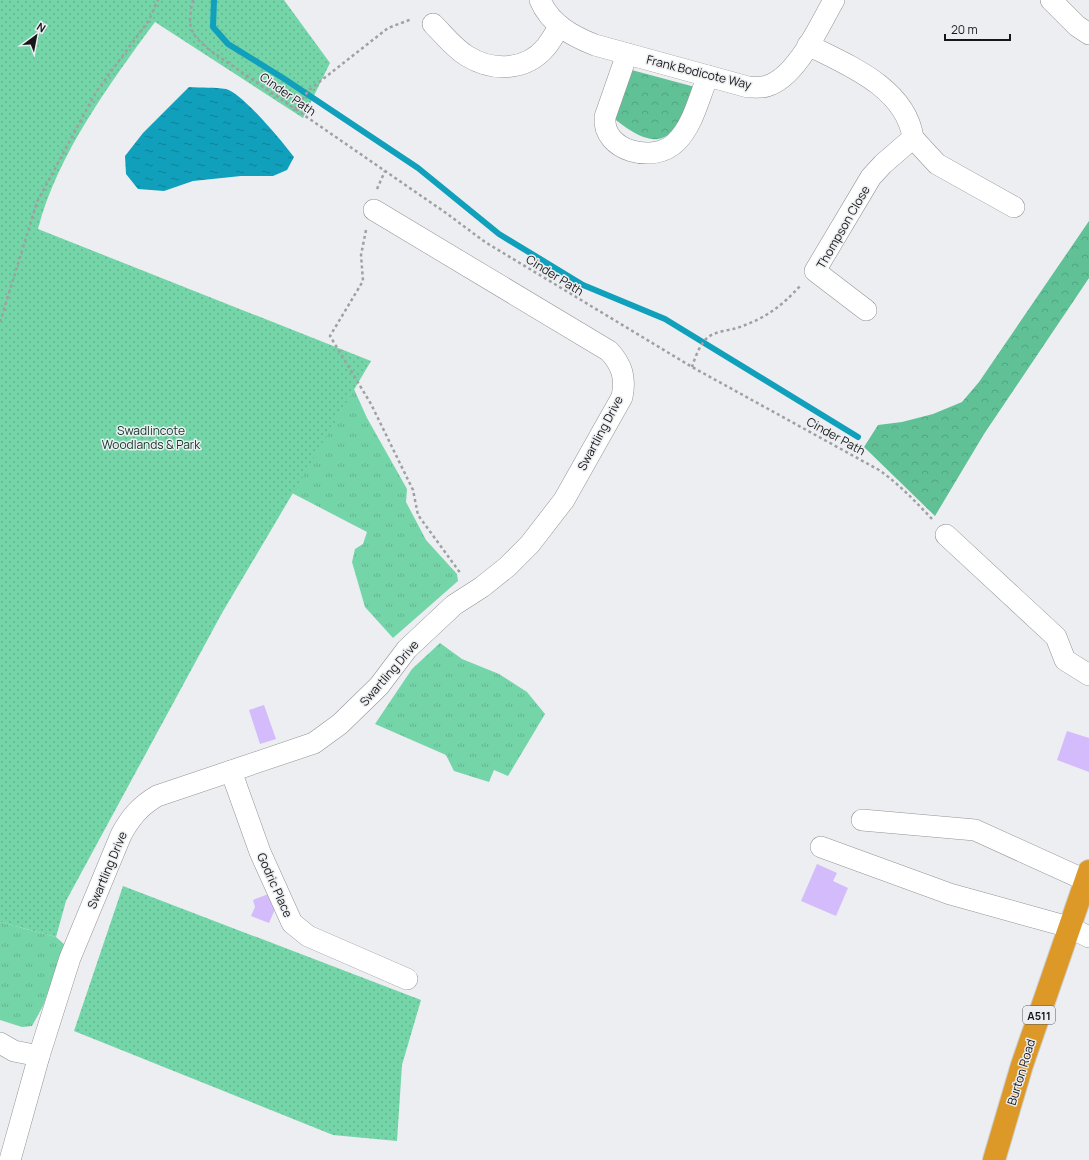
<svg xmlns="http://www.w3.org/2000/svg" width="1089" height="1160" viewBox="0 0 1089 1160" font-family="Manrope,sans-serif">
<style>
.grass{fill:url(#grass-tufts)}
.forest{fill:url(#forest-crowns)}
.park{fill:url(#park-dots)}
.water{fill:url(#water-ripples)}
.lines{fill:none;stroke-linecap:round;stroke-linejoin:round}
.stream{stroke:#10a0bc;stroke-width:6}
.building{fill:#d4bbfb}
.minor-casing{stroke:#939496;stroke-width:22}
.highway-casing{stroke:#ccc;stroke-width:24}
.path{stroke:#9fa0a2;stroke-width:2.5;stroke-dasharray:3 3;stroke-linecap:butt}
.minor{stroke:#fff;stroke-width:21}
.highway{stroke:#dc9927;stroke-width:22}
.labels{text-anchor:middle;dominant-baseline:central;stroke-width:3;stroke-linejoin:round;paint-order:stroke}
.shield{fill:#edeef1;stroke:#575859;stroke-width:1}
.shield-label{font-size:11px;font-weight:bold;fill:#171718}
.street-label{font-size:12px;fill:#171718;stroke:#edeef1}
.park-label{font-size:12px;fill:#0c3826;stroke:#edeef1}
</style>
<defs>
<pattern id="grass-tufts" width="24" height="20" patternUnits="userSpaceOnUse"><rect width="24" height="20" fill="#74d5a8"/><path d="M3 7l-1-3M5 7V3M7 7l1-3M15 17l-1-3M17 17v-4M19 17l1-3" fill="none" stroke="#64b690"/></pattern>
<pattern id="forest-crowns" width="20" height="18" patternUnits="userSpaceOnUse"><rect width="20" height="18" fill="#5fc195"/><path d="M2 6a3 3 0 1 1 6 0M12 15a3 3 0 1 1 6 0" fill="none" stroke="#52a580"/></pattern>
<pattern id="park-dots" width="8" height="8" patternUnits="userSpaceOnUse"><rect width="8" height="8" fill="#74d5a8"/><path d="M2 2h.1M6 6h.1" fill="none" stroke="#64b690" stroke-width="1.8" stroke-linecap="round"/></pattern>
<pattern id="water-ripples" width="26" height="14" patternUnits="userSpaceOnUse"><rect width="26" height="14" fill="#10a0bc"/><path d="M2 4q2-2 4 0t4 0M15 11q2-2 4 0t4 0" fill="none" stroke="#0e8198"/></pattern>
</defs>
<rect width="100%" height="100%" fill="#edeef1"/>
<!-- grass -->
<g class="grass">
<path d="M354,389L367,418L407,489L406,502L426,540L457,574L458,581L393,638L365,607L352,562L355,549L363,544L367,532L292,493Z"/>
<path d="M440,643L462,659L499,674L527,692L545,714L508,776L494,770L489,782L454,771L446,755L375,724L412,669Z"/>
<path d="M0,922L56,937L65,945L43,1006L32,1026L22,1027L0,1020Z"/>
</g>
<!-- forest -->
<g class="forest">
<path d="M628,69L695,87C676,134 665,159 616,120L615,109Z"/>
<path d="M1089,221V278L984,434L935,516L864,447L878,425L902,422L933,414L962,402L979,382Z"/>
</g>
<!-- park -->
<g class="park">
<path d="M0,0H284L330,63L303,118L155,22C110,83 57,155 38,229L371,361L222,613L66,901L56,937L0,922Z"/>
<path d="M123,886L421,1000L402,1065L397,1141L333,1135L74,1031Z"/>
</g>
<!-- water -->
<path class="water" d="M189,87C201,88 215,87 226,89C242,93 283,142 294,157L287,170L273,176H241L193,181L164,191L138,189L126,174L125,156L143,133Z"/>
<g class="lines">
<!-- stream -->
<path class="stream" d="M214,0L213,27L228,44L283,78L418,168L499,234L583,285L665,319L858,437"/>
</g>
<!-- building -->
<g class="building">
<path d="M264,705L276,739L260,744L249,710Z"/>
<path d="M1067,731L1089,738V772L1057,760Z"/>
<path d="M817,864L837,873L833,881L848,888L836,916L801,901Z"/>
<path d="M271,893L276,907L269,923L251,916L255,907L253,900Z"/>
</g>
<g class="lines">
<!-- minor casing -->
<g class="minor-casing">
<g id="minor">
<path d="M540,0C550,24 572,36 595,45L748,87C754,87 762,88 767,86C797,77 819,26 834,0"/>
<path d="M1051,0L1077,26L1089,34"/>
<path d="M433,24C444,35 454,48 467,56C493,72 526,71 546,47C551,41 555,33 560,26"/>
<path d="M808,45C848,65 906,88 913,138L883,164L871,177L815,271L866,310"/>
<path d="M627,54L605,117C602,152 655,164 676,142C693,126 699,97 708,76"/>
<path d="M913,138L937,164L1014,207"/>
<path d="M946,535L1056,637L1065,660L1089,675"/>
<path d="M231,771L260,852L292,923L308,936L407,979"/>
<path d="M862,820L975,830L1085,880"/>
<path d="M821,847L950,894L1069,927L1089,937"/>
<path d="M0,1043L14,1051L39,1056"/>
<path d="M10,1160L39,1056L70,958L121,835C130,818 140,806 157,796L314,743L340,724L379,686L407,649L454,605L482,587L507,567L530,544L564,500L622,397C626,378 622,365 609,351L374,210"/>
</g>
</g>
<!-- highway casing -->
<g class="highway-casing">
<path id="highway" d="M994,1160L1022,1065L1089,871"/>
</g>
<!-- path -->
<g class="path">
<path d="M193,0C187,27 189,34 211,51L446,213L485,242L692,367L879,470C899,484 915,501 932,519"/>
<path d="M295,109L309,90L388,28L412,19"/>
<path d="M377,189L385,171"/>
<path d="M366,230L361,255L363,281L330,336L371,404L413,490L418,515L461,574"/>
<path d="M0,322L37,202L96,92L149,20L158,0"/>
<path d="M692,367C695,358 699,346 706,339C714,331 727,331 737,328C766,318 781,307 801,285"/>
</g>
<!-- minor -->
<use href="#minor" class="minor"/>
<!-- highway -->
<use href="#highway" class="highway"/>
</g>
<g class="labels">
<!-- shield labels -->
<rect class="shield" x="1023" y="1006" width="32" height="18" rx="3"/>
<g class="shield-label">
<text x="1039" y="1015">A511</text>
</g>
<!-- street labels -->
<g class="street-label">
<text transform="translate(699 72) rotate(14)">Frank Bodicote Way</text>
<text transform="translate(288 94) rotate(35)">Cinder Path</text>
<text transform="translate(843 227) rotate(-60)">Thompson Close</text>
<text transform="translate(555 275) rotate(32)">Cinder Path</text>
<text transform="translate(600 433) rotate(-62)">Swartling Drive</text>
<text transform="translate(836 436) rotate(29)">Cinder Path</text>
<text transform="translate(389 673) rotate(-49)">Swartling Drive</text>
<text transform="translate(107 870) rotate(-67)">Swartling Drive</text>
<text transform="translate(275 885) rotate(66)">Godric Place</text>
<text transform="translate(1021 1072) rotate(-73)">Burton Road</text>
</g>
<!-- park labels -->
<g class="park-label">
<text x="151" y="430">Swadlincote<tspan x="151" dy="14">Woodlands &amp; Park</tspan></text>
</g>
</g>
<!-- north arrow -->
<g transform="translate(36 36) rotate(32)" stroke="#edeef1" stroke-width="3" paint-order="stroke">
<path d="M0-3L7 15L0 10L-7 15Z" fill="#171718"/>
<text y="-6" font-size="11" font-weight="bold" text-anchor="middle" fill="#171718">N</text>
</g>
<!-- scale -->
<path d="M945 34v6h65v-6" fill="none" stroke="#171718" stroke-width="2"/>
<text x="951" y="34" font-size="12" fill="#171718" stroke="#edeef1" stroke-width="3" paint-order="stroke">20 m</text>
</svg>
